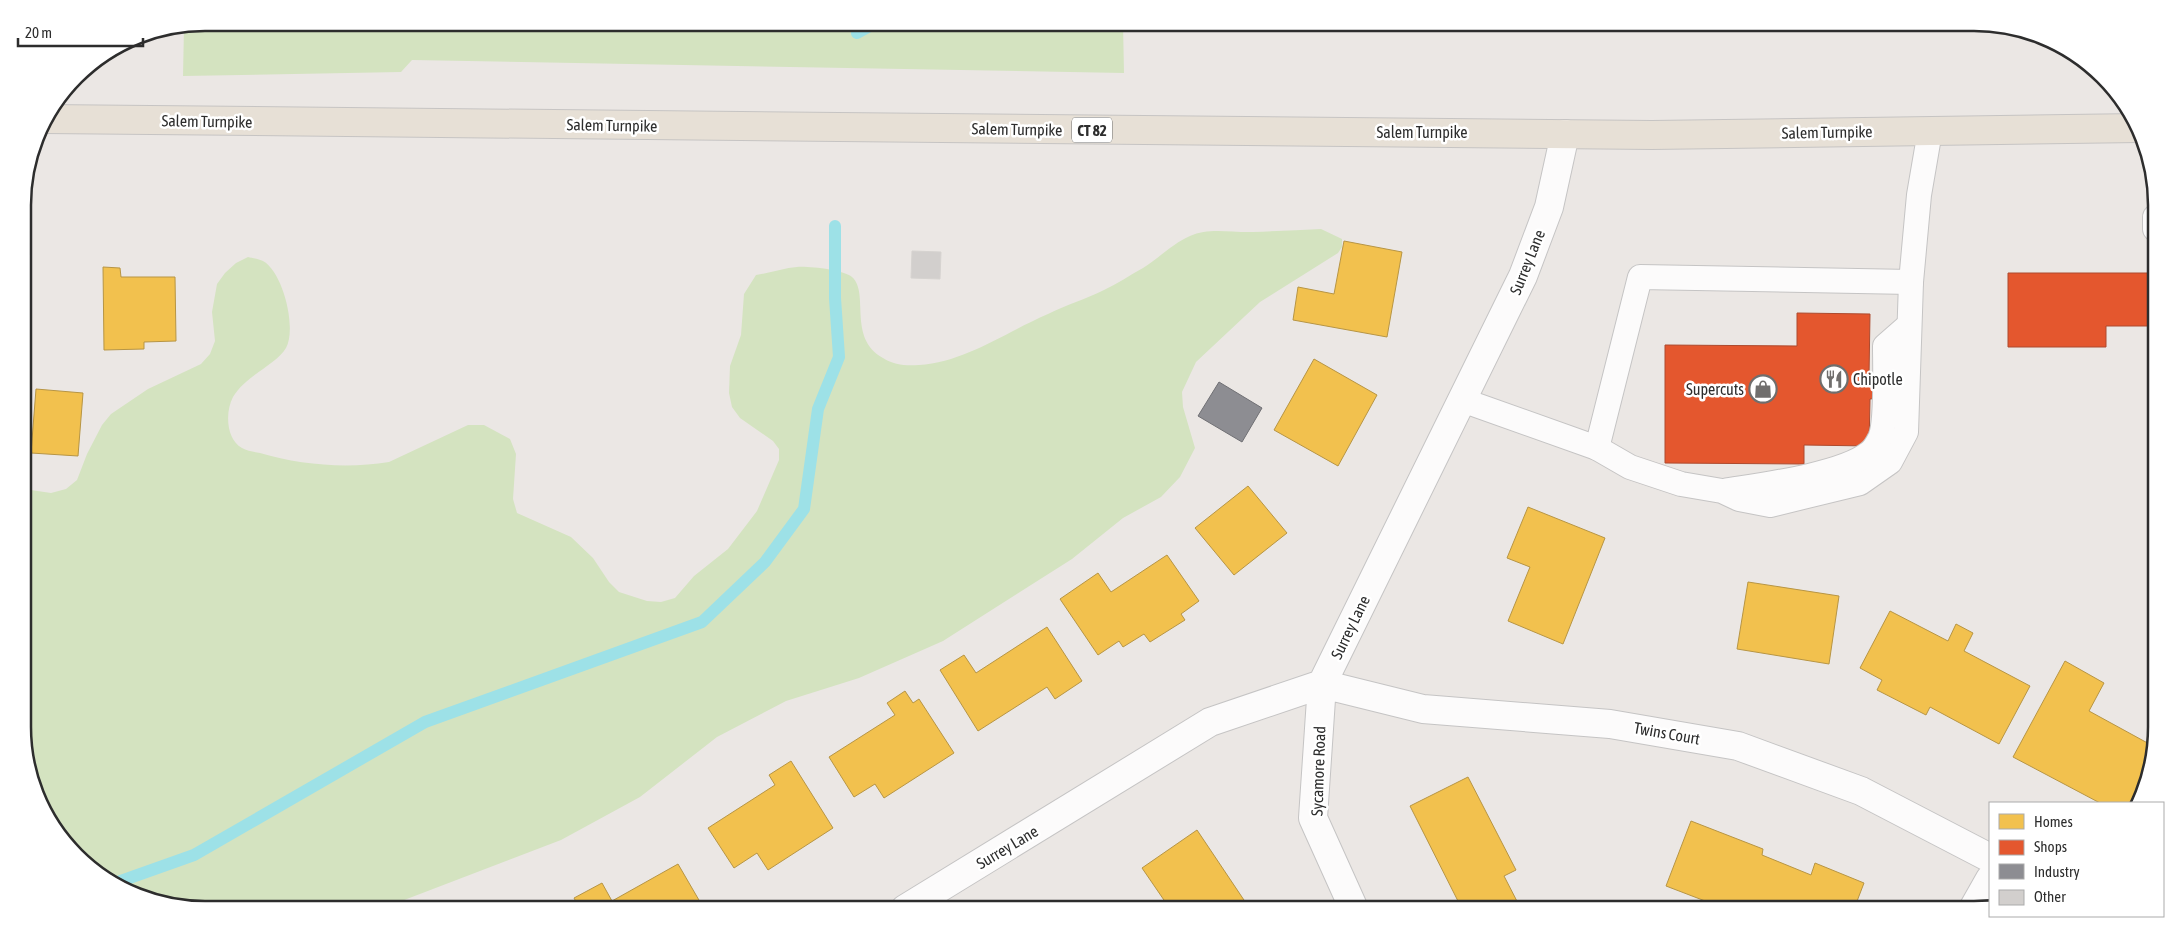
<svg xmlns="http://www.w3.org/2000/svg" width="2179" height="932" viewBox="0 0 2179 932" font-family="'Asap Condensed',sans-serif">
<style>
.green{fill:#d4e3c0}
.homes{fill:#f2c14e;stroke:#b79544}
.shops{fill:#e4572e;stroke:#ad4a2e}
.industry{fill:#8d8d92;stroke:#707074}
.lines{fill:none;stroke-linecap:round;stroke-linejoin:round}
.stream{stroke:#9de1e7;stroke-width:12}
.building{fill:#d2cfcd;stroke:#d6d3d0}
.lane-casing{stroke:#c5c4c4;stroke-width:26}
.street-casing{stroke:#c5c4c4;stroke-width:30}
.primary-casing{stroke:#c6c4c3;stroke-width:30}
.lane{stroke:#fcfbfb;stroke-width:24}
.street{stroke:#fcfbfb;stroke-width:28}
.primary{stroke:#e7e0d6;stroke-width:28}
.labels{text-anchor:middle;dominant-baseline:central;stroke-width:5;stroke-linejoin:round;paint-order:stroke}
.shield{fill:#fff;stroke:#6c6c6c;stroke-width:1}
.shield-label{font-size:15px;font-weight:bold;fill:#2d2d2d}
.street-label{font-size:16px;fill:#2d2d2d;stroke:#fff}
.poi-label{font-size:16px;fill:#2d2d2d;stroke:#fff;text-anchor:start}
.rim{fill:none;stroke:#2d2d2d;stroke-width:2.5}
</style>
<rect width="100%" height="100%" fill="#ebe7e4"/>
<!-- green -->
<g class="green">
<path d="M205,23H1123L1124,73L412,60L401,72L183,76L184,27Z"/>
<path d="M1321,229L1342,239V247L1338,253L1260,302L1196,362L1182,392L1183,407L1195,448L1180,477L1161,497L1123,518L1072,559L943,641L859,678L786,701L717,737L640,797L561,840L399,902L350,909H205L136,896L60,838L24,751V489L51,493L66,489L77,480L87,454L102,425L111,414L148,389L201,364L210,354L215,341L212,312L217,284L225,273L236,263L248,257C252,258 259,259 263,261C283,272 297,328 286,348C276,365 246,375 233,397C225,412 226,439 242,448C247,451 255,452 260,453C300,465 347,469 389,462L468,425H484L510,439L516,454L513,499L517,513L571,537L593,558L609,582L619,592L647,601L661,602L675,598L694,576L728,549L757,511L779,460V449L773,441L740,418L732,407L729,393L730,366L741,335L744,294L756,275C770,273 784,268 797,267C809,266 844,270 852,277C870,293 847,338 883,358C894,365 906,366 919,365C965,362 1006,332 1048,314C1066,305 1086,299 1104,290C1117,284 1130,275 1143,268C1159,258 1172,244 1190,236C1209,227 1233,233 1253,232C1276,231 1299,230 1321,229Z"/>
</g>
<!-- homes -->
<g class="homes">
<path d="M1344,241L1402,252L1387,337L1293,320L1298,287L1334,294Z"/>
<path d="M103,267L120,268L121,277H175L176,341L144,342V349L104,350Z"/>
<path d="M1314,359L1377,395L1338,466L1274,430Z"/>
<path d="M36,389L83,393L78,456L31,453Z"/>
<path d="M1248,486L1287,533L1234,575L1195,528Z"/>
<path d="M1528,507L1605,538L1563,644L1508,621L1530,567L1507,558Z"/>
<path d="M1167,555L1199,601L1181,614L1185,620L1150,642L1144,634L1123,647L1119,641L1098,655L1060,599L1098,573L1111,592Z"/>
<path d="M1748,582L1839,596L1829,664L1737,649Z"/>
<path d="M1890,611L1948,641L1956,624L1973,633L1964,651L2030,686L1999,744L1930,707L1926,715L1877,690L1882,680L1860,668Z"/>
<path d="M1047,627L1082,681L1055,699L1047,687L978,731L940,670L964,655L976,673Z"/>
<path d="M2065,661L2104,683L2089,711L2153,746L2143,796L2139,803H2100L2013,757Z"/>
<path d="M905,691L913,703L919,699L954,753L884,798L875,784L854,797L829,757L895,715L887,703Z"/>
<path d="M791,761L833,828L768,870L757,853L734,868L708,828L775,785L769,775Z"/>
<path d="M1468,777L1516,870L1504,876L1521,909H1462L1410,806Z"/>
<path d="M1691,821L1763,849L1762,855L1811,875L1815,863L1864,883L1854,909H1726L1666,886Z"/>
<path d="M1197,830L1250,909H1158L1166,903L1142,868Z"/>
<path d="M678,864L703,907L699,909H580L574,898L602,883L612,901Z"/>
</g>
<!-- shops -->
<g class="shops">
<path d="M2008,273H2155V326H2106V347H2008Z"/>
<path d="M1797,313L1870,314L1869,376H1880V398L1870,399L1869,446L1804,445V464L1665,463V345L1797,346Z"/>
</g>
<!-- industry -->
<path class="industry" d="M1219,382L1262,408L1242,442L1198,416Z"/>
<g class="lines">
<!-- stream -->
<g class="stream">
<path d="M857,33L877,22"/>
<path d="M118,882L194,855L425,722L702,622L765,562L804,509L818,409L839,357L835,298V226"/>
</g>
</g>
<!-- building -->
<path class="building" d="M912,251L941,252L940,279L911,278Z"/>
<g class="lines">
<!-- lane casing -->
<g class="lane-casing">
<g id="lane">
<path d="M2155,217V229"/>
<path d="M1462,400L1597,448L1630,467L1681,484L1722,491L1739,499L1770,505L1860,483L1890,462L1906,432L1911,282L1919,195L1930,131"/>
<path d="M1597,448L1640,277L1911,282"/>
<path d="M1724,491C1760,485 1841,475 1869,453C1873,450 1878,442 1880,438C1887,423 1885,365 1885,346L1909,325"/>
</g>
</g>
<!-- street casing -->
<g class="street-casing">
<g id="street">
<path d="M905,909L1210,722L1322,684L1523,276L1549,207L1565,134"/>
<path d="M1354,909L1313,818L1322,684L1423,709L1610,724L1738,746L1861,791L1990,858"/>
<path d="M1973,909L1990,879"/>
</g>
</g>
<!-- primary casing -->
<g class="primary-casing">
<path id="primary" d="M45,119L1652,135L2139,128"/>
</g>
<!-- lane -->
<use href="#lane" class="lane"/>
<!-- street -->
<use href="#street" class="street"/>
<!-- primary -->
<use href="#primary" class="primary"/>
</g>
<!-- icons -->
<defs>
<g id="restaurant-ring" transform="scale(1.4375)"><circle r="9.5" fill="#fff" stroke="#706e6d" stroke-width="1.5"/><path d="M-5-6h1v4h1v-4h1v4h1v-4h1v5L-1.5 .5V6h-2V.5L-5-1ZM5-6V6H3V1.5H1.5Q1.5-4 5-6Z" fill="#706e6d"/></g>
<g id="shop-ring" transform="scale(1.4375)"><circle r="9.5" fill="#fff" stroke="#706e6d" stroke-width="1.5"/><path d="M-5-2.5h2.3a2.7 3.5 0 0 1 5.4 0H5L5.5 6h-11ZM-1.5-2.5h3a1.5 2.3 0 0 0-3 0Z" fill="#706e6d"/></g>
</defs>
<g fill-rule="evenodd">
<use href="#restaurant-ring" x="1834" y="379"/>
<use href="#shop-ring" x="1763" y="389"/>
</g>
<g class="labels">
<!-- shield labels -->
<rect class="shield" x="1072" y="117.5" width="40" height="25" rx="4"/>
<g class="shield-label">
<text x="1092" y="130">CT 82</text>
</g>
<!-- street labels -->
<g class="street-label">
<text transform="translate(207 121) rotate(1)">Salem Turnpike</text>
<text transform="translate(612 125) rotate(1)">Salem Turnpike</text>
<text transform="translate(1017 129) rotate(1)">Salem Turnpike</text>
<text x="1422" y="132">Salem Turnpike</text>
<text transform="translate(1827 132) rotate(-1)">Salem Turnpike</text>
<text transform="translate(1527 262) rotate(-68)">Surrey Lane</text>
<text transform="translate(1350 627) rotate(-64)">Surrey Lane</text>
<text transform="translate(1667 733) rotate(10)">Twins Court</text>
<text transform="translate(1318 771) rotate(-88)">Sycamore Road</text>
<text transform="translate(1007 847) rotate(-31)">Surrey Lane</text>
</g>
<!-- poi labels -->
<g class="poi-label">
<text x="1853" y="379">Chipotle</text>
<text x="1744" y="389" text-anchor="end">Supercuts</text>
</g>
</g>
<!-- crop -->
<path d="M0 0H2179V932H0ZM205 31H1974A174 174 0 0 1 2148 205V727A174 174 0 0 1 1974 901H205A174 174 0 0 1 31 727V205A174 174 0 0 1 205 31Z" fill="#fff" fill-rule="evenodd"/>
<path class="rim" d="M205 31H1974A174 174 0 0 1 2148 205V727A174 174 0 0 1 1974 901H205A174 174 0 0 1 31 727V205A174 174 0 0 1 205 31Z"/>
<!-- legend -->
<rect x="1989" y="802" width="175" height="115" fill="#ffffff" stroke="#ababab"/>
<rect x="1999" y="814" width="25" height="15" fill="#f2c14e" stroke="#ababab"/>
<text x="2034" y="827" font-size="15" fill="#2d2d2d">Homes</text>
<rect x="1999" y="840" width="25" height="15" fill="#e4572e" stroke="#ababab"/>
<text x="2034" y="852" font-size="15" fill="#2d2d2d">Shops</text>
<rect x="1999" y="864" width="25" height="15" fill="#8d8d92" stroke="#ababab"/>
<text x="2034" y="877" font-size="15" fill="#2d2d2d">Industry</text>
<rect x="1999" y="890" width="25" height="15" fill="#d2cfcd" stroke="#ababab"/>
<text x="2034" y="902" font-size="15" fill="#2d2d2d">Other</text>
<!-- scale -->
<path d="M18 38v8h125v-8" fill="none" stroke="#2d2d2d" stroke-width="2.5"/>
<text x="25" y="38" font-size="15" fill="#2d2d2d" stroke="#ffffff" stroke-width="4" paint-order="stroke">20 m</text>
</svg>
